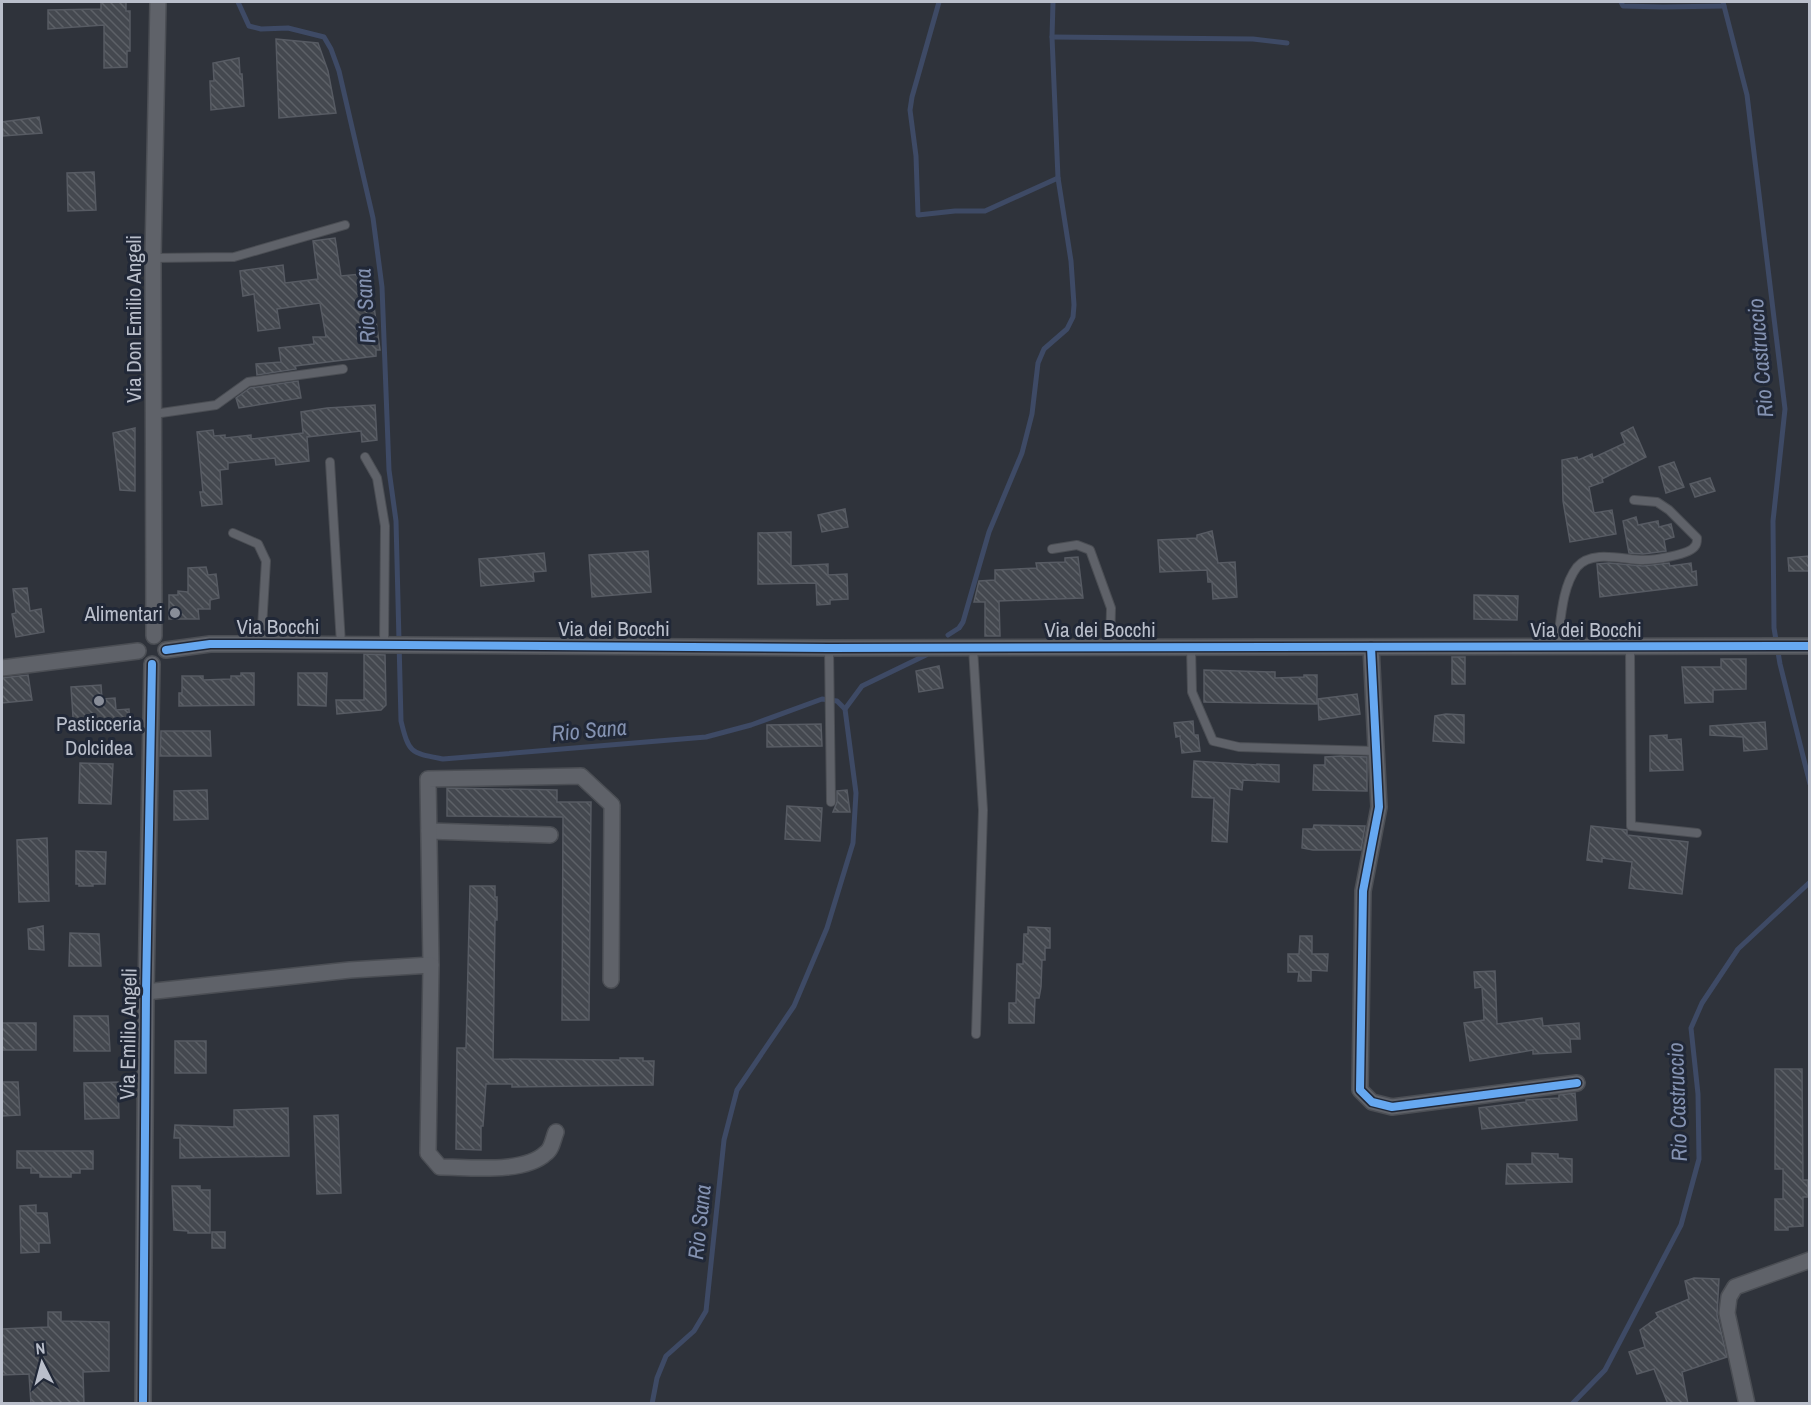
<svg xmlns="http://www.w3.org/2000/svg" width="1811" height="1405" viewBox="0 0 1811 1405" font-family="'Archivo Narrow',sans-serif">
<style>
.lines{fill:none;stroke-linecap:round;stroke-linejoin:round}
.stream{stroke:#3e4a65;stroke-width:5}
.building{fill:url(#building-back-hatch);stroke:#575b63;stroke-width:1.5}
.service-casing{stroke:#4b4e54;stroke-width:10}
.minor-casing{stroke:#4b4e54;stroke-width:18}
.service{stroke:#5f6269;stroke-width:8}
.minor{stroke:#5f6269;stroke-width:15}
.cycleway-casing{stroke:#212837;stroke-width:11}
.cycleway{stroke:#66a8f1;stroke-width:8}
.poi-dot{fill:#898e99;stroke:#212837;stroke-width:2}
.labels{text-anchor:middle;dominant-baseline:central;stroke-width:6;stroke-linejoin:round;paint-order:stroke}
.street-label{font-size:21px;fill:#babfcb;stroke:#212837}
.poi-label{font-size:21px;fill:#babfcb;stroke:#212837;text-anchor:end}
.water-label{font-size:22px;font-style:italic;fill:#8492b1;stroke:#212837}
</style>
<defs>
<pattern id="building-back-hatch" width="6" height="6" patternUnits="userSpaceOnUse" patternTransform="scale(1.5)"><rect width="6" height="6" fill="#44484f"/><path d="M-1 5l2 2M0 0l6 6M5-1l2 2" fill="none" stroke="#5d6167"/></pattern>
</defs>
<rect width="100%" height="100%" fill="#2f333b"/>
<g class="lines">
<!-- stream -->
<g class="stream">
<path d="M238,2L249,26L261,29L288,28L324,37L331,49L339,71L373,218L382,287L389,470L396,521L401,721C409,754 411,753 443,759L706,737L751,725L822,699L837,701L845,709L856,793L853,843L827,928L794,1006L737,1090L724,1140L706,1311L694,1331L666,1356L657,1378L652,1404"/>
<path d="M939,2L912,97L910,110L916,156L918,215L955,211H985L1058,178"/>
<path d="M1621,2L1623,6L1663,7L1724,6"/>
<path d="M1723,2L1747,95L1785,409L1773,521L1774,628L1780,664L1810,784"/>
<path d="M1052,37L1253,39L1287,43"/>
<path d="M948,635L959,628L963,622L989,532L1022,453L1032,414L1038,363L1044,349L1067,329L1073,317L1074,305L1071,261L1058,178L1052,37L1053,2"/>
<path d="M845,709L862,686L926,655"/>
<path d="M1572,1404L1605,1370L1681,1225L1699,1159L1698,1094L1691,1028L1702,1003L1738,949L1810,882"/>
</g>
</g>
<!-- building -->
<g class="building">
<path d="M101,2H126V11H130V51H127V67L104,68V25L48,29V10L101,9Z"/>
<path d="M276,39L318,43L328,71L336,113L279,118Z"/>
<path d="M239,58L240,74H242L244,106L211,110L210,81H214L213,63Z"/>
<path d="M39,117L42,133L3,136L2,122Z"/>
<path d="M94,172L96,210L68,211L67,173Z"/>
<path d="M335,238L341,276L361,274L364,300L373,299L380,350H376V356L295,366L296,369L257,375L256,364L281,362L279,348L314,344L313,337H326L320,303L277,309L280,328L258,331L254,294L243,296L240,271L283,265L285,283L318,279L313,241Z"/>
<path d="M298,381L301,398L239,408L236,398L250,388Z"/>
<path d="M375,405L377,440L362,442L361,431L307,437L309,461L276,465L275,458L228,463V469L220,470L222,504L202,506L200,492H203L197,432L213,430L214,436L225,435V438L251,435V439L303,433L301,412L327,408Z"/>
<path d="M1633,427L1646,457L1602,479L1603,482L1589,487L1594,513L1612,510L1616,534L1570,542L1563,501L1562,460L1577,457L1578,460L1592,454L1593,458L1625,443L1621,433Z"/>
<path d="M135,428V491L120,490L113,433Z"/>
<path d="M1674,462L1684,487L1666,493L1659,467Z"/>
<path d="M1710,478L1715,491L1695,497L1690,484Z"/>
<path d="M845,509L848,527L822,532L818,515Z"/>
<path d="M1636,517L1638,525L1658,521L1659,527L1671,524L1674,537L1664,540L1666,551L1643,554L1629,553L1623,521Z"/>
<path d="M1212,531L1218,563L1235,562L1237,597L1213,599L1212,582H1208L1207,570L1160,572L1158,540L1197,538V535Z"/>
<path d="M791,532V566L828,564V575L847,574L848,599L830,600V604L817,605L816,583L758,584V533Z"/>
<path d="M648,551L651,592L592,597L589,555Z"/>
<path d="M544,553L546,571L533,572L534,581L481,586L479,559Z"/>
<path d="M1809,556V571H1789L1788,558Z"/>
<path d="M1078,557L1083,598L999,601L1000,636H985V602H974L979,581L995,580V570L1037,568L1036,563L1065,562V558Z"/>
<path d="M1609,563L1643,566L1669,563L1670,566L1691,563L1692,572L1696,571L1697,585L1600,597L1597,564Z"/>
<path d="M206,567L208,575L216,574L219,598L210,600V609H198L199,619H169V595H178V591L188,592V568Z"/>
<path d="M27,588L30,611L41,609L44,632L16,637L12,614L16,613L13,589Z"/>
<path d="M1474,595L1518,596L1517,620L1474,619Z"/>
<path d="M364,654L385,655L386,705L381,710L337,714L336,700H364Z"/>
<rect x="1452" y="657" width="13" height="27"/>
<path d="M1721,659H1746V689L1713,690V702L1685,703L1682,667H1721Z"/>
<path d="M939,666L943,688L919,692L916,671Z"/>
<path d="M1204,670L1275,672V678L1304,677V675H1317V704L1204,702Z"/>
<path d="M241,673H254V705L179,706V693H182V676H203V680L231,679V676H241Z"/>
<path d="M298,673H327L326,706L298,705Z"/>
<path d="M28,675L32,700L2,703V678Z"/>
<path d="M101,685L102,699L115,698L116,710L129,709L130,728L74,732L71,687Z"/>
<path d="M1357,694L1360,714L1319,720L1318,699Z"/>
<path d="M1446,714L1464,715V743L1433,741L1435,716Z"/>
<path d="M1193,721L1194,735H1198L1200,751L1182,753L1180,736L1176,737L1174,723Z"/>
<path d="M1765,722L1767,749L1744,751L1743,737L1710,735V726Z"/>
<path d="M821,724L822,746L767,747V725Z"/>
<path d="M161,731H210L211,756H160Z"/>
<path d="M1667,735V740L1681,739L1683,770L1650,771V736Z"/>
<path d="M1341,756L1367,757V791L1313,790L1314,765H1325V757Z"/>
<path d="M1194,761L1257,765V764L1279,765V782L1243,780L1242,790L1230,788L1227,842L1212,841L1214,798L1192,797Z"/>
<path d="M80,763L113,764L111,804L79,803Z"/>
<path d="M447,788L557,790V802H591L589,1020H562L563,817L447,816Z"/>
<path d="M207,790L208,819L174,820V791Z"/>
<path d="M847,790L850,812H833L837,802V791Z"/>
<path d="M787,806L822,808L820,841L785,839Z"/>
<path d="M1314,825L1365,826L1361,850H1313L1302,848L1303,829H1313Z"/>
<path d="M1591,826L1627,830V835L1688,842L1682,894L1629,888L1632,862L1602,858V862L1587,860Z"/>
<path d="M47,838L49,901L19,902L17,840Z"/>
<path d="M76,851L106,852L105,884H93V886H79V884H76Z"/>
<path d="M470,886H495V897H497V920H495L493,1059L620,1060V1058H643V1061H654L653,1085L512,1087V1084H486L483,1126H481V1150L456,1149L457,1048H466Z"/>
<path d="M43,926L44,950L29,949L28,929Z"/>
<path d="M1028,927L1050,928V948H1045V960H1042L1041,987L1039,998H1035L1034,1023H1009V1003H1016L1017,964H1023L1024,934H1028Z"/>
<path d="M70,933L99,934L101,966H69Z"/>
<path d="M1300,936H1312V954H1328L1327,971L1311,970V981H1298L1299,972H1288V954H1299Z"/>
<path d="M1495,971L1497,1024L1542,1018L1543,1026L1579,1023L1580,1039H1570L1571,1052L1533,1054V1050L1470,1061L1464,1023L1484,1020L1482,987L1475,988L1474,972Z"/>
<path d="M74,1016H108L110,1051H74Z"/>
<rect x="2" y="1023" width="34" height="27"/>
<rect x="175" y="1041" width="31" height="32"/>
<path d="M1775,1069H1802L1803,1180H1808V1197H1803V1226L1788,1227V1230H1775V1199H1783V1169H1775Z"/>
<path d="M2,1082H18L20,1115L2,1116Z"/>
<path d="M118,1082L119,1118L85,1119L84,1083Z"/>
<path d="M1575,1093L1577,1120L1482,1129L1479,1108L1526,1102V1100L1559,1098V1095Z"/>
<path d="M288,1108L289,1156L180,1158V1138H174L175,1125L234,1127V1110Z"/>
<path d="M338,1115L341,1193L317,1194L314,1116Z"/>
<path d="M17,1151H93V1169H80V1173H71V1177H40V1173H31V1168H17Z"/>
<path d="M1532,1153L1558,1154V1158L1572,1159V1182L1506,1184L1507,1164H1532Z"/>
<path d="M172,1186H200V1190H210V1233H188V1231L174,1230Z"/>
<path d="M36,1205V1213H47L50,1243H39V1252L21,1253L20,1206Z"/>
<rect x="212" y="1232" width="13" height="16"/>
<path d="M1694,1278L1719,1279L1717,1315L1727,1357L1682,1372L1688,1404H1668L1654,1369L1637,1374L1629,1352L1645,1347L1640,1330L1658,1317L1656,1313L1689,1299L1685,1281Z"/>
<path d="M48,1312H61V1321L109,1322V1371L83,1372L84,1404H31L29,1374L2,1375V1329L48,1327Z"/>
</g>
<g class="lines">
<!-- service casing -->
<g class="service-casing">
<g id="service">
<path d="M153,258L234,257L345,225"/>
<path d="M154,414L216,405L248,382L343,369"/>
<path d="M365,457L377,478L385,526L384,645"/>
<path d="M330,462L341,644"/>
<path d="M233,533L258,544L266,561L261,644"/>
<path d="M1052,549L1077,545L1090,550L1111,608L1110,647"/>
<path d="M1191,647L1192,692L1213,741L1239,747L1376,751"/>
<path d="M1557,647C1561,622 1561,588 1577,567C1592,549 1624,560 1643,560C1653,560 1690,555 1695,546C1697,544 1697,541 1697,538L1669,510L1657,502L1634,500"/>
<path d="M1630,647L1631,826L1697,833"/>
<path d="M829,648L831,802"/>
<path d="M973,648L983,810L976,1034"/>
</g>
</g>
<!-- minor casing -->
<g class="minor-casing">
<g id="minor">
<path d="M154,636L153,258L158,2"/>
<path d="M1371,647L1379,807L1363,891L1360,1090L1372,1102L1392,1107L1577,1083"/>
<path d="M166,650L210,644H261L829,648L1810,646"/>
<path d="M2,668L138,651"/>
<path d="M429,831L550,835"/>
<path d="M431,965L428,779L581,776L612,805L611,980"/>
<path d="M146,992L350,970L431,965L428,1153L440,1167C469,1167 524,1174 546,1153C552,1149 553,1139 556,1132"/>
<path d="M143,1404L146,992L152,664"/>
<path d="M1747,1404L1727,1313L1729,1297L1735,1287L1810,1260"/>
</g>
</g>
<!-- service -->
<use href="#service" class="service"/>
<!-- minor -->
<use href="#minor" class="minor"/>
<!-- cycleway casing -->
<g class="cycleway-casing">
<g id="cycleway">
<path d="M1371,647L1379,807L1363,891L1360,1090L1372,1102L1392,1107L1577,1083"/>
<path d="M166,650L210,644H261L829,648L1810,646"/>
<path d="M143,1404L146,992L152,664"/>
</g>
</g>
<!-- cycleway -->
<use href="#cycleway" class="cycleway"/>
</g>
<!-- markers -->
<g class="poi-dot">
<circle cx="175" cy="613" r="6"/>
<circle cx="99" cy="701" r="6"/>
</g>
<g class="labels">
<!-- street labels -->
<g class="street-label">
<text transform="translate(133 319) rotate(-90)">Via Don Emilio Angeli</text>
<text x="278" y="626">Via Bocchi</text>
<text x="614" y="628">Via dei Bocchi</text>
<text x="1100" y="629">Via dei Bocchi</text>
<text x="1586" y="629">Via dei Bocchi</text>
<text transform="translate(128 1034) rotate(-89)">Via Emilio Angeli</text>
</g>
<!-- poi labels -->
<g class="poi-label">
<text x="163" y="613">Alimentari</text>
<text x="99" y="723" text-anchor="middle">Pasticceria<tspan x="99" dy="24">Dolcidea</tspan></text>
</g>
<!-- water labels -->
<g class="water-label">
<text transform="translate(365 306) rotate(-94)">Rio Sana</text>
<text transform="translate(1760 358) rotate(-95)">Rio Castruccio</text>
<text transform="translate(589 730) rotate(-5)">Rio Sana</text>
<text transform="translate(1677 1102) rotate(-92)">Rio Castruccio</text>
<text transform="translate(699 1222) rotate(-84)">Rio Sana</text>
</g>
</g>
<!-- border -->
<rect width="1811" height="1405" fill="none" stroke="#babfcb" stroke-width="6"/>
<!-- north arrow -->
<g transform="translate(42 1363) rotate(354)" stroke="#212837" stroke-width="4.5" paint-order="stroke">
<path d="M0-4.5L10 22L0 15L-10 22Z" fill="#babfcb"/>
<text y="-9" font-size="16" font-weight="bold" text-anchor="middle" fill="#babfcb">N</text>
</g>
</svg>
